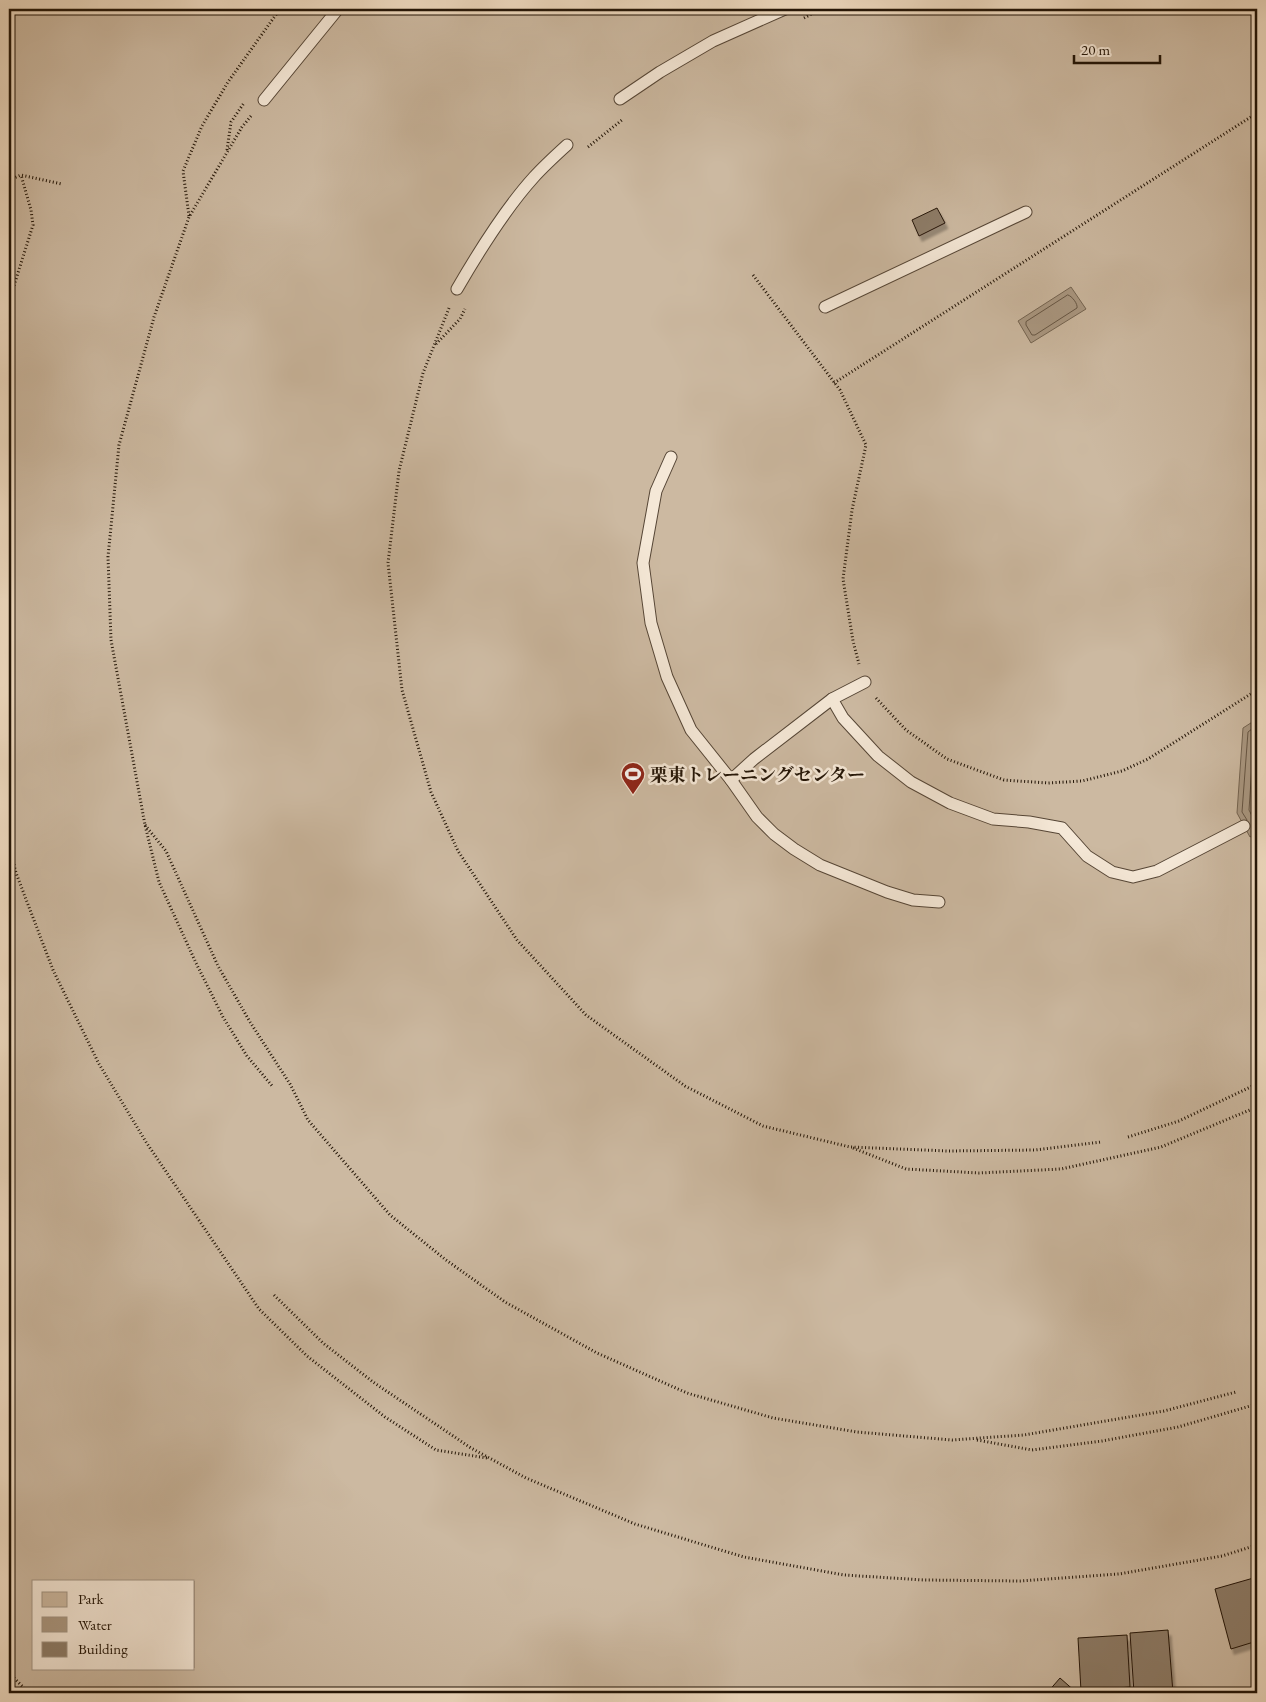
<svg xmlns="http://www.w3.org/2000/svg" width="1266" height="1702" viewBox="0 0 1266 1702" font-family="'EB Garamond','Noto Serif JP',serif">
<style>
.green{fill:#ccb9a1;stroke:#786754;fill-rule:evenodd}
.water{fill:#aa9882;stroke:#746451}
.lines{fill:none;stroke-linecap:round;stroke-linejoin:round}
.shore{stroke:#665644;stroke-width:1}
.building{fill:#8d7c68;stroke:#231507;filter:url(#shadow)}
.lane-casing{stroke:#564636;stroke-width:13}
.path{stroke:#231507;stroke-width:3;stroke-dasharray:1 2.5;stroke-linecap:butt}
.lane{stroke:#f5e8d7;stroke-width:11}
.labels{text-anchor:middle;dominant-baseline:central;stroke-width:5;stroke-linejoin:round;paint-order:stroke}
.poi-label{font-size:18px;font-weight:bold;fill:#231507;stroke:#f5e8d7;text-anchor:start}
</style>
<defs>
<filter id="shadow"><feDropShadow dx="3" dy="5.5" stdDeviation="1" flood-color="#0004"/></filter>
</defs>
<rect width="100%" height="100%" fill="#efdbc1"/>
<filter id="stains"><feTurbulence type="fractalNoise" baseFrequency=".004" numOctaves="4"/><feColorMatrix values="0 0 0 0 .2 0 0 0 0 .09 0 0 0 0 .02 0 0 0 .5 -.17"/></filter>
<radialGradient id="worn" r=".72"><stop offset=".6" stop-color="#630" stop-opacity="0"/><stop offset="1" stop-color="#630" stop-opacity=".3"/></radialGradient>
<!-- green -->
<path class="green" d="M9,9H1257V1693H9ZM34,1581H194V1668H34Z"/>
<!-- water -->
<g class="water">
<path d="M1071,287L1086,309L1031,343L1018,321Z"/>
<path d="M1257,719V833L1250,837L1237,813L1243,728Z"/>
</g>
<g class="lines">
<!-- shore -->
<g class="shore">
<path d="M1068,295C1072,296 1078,304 1077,308L1035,335H1032L1026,325V322Z"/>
<path d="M1257,733L1254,736L1249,810L1255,822L1257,823"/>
<path d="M1247,820L1242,812L1248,732L1257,725"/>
</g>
</g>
<!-- building -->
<g class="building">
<path d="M937,208L945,223L919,236L912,220Z"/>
<path d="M1257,1577V1641L1231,1649L1215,1589Z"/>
<path d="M1168,1630L1173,1693H1134L1130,1633Z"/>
<path d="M1127,1635L1130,1687L1081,1691L1078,1638Z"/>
<path d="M1060,1678L1077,1693H1047Z"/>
</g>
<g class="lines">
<!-- lane casing -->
<g class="lane-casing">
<g id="lane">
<path d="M620,99L660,72L713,41L785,9"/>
<path d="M264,100L338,9"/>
<path d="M457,289C479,251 505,209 534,177C544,166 556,155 567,145"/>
<path d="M825,307L1026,212"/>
<path d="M671,457L656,491L643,563L651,623L667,677L691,730L731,780"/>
<path d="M865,682L832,699L754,759L731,780L757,817L774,834L794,849L820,865L887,892L913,900L939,902"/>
<path d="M832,699L843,718L878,756L911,782L950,803L993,819L1029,822L1062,828L1087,856L1112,872L1133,877L1157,871L1244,826"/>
</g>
</g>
<!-- path -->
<g class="path">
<path d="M804,18L821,9"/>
<path d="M251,116L242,127L189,217L154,317L119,445L108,557L111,640L145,825L159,882L196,963L223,1017L247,1056L273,1087"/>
<path d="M588,147L622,120"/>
<path d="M227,150L231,122L244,103"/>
<path d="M9,180L21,175L62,184"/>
<path d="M189,216L183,171L202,126L228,82L280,9"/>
<path d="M753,275L840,390L866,445L852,510L843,579L853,641L859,664"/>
<path d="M9,306L12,292L33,225L31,210L21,175"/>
<path d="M449,308L423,373L399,471L388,563L402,690L431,792L458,851L517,940L586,1015L685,1086L763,1126L850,1147L948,1151L1035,1150L1101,1142"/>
<path d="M436,344L460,319L465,309"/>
<path d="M834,383L1257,113"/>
<path d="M876,698L906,730L947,759L1004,780L1048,783L1082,781L1122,771L1148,759L1257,690"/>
<path d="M145,825L166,851L218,966L250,1022L290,1084L308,1120L390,1215L446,1260L505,1302L597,1353L687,1393L773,1418L857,1432L952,1440L1024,1435L1164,1411L1236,1392"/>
<path d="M9,844L16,873L53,970L99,1064L146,1142L259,1309L307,1356L385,1417L436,1450L487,1458"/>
<path d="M1128,1137L1179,1121L1257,1084"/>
<path d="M853,1148L906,1169L979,1173L1061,1169L1161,1147L1257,1107"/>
<path d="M274,1295L323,1343L373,1382L471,1448L526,1478L635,1524L744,1557L844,1575L924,1580L1020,1581L1119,1574L1222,1556L1257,1545"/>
<path d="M977,1440L1032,1450L1102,1441L1178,1427L1257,1404"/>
<path d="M9,1673L29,1693"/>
</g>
<!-- lane -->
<use href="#lane" class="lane"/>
</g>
<!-- icons -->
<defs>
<g id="stadium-pin" transform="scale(1.25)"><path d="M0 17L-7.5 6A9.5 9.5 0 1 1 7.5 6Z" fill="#8f2418" stroke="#f5e8d7"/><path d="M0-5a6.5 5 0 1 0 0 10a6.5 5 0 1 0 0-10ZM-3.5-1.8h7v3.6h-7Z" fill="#fff"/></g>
</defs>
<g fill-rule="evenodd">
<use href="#stadium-pin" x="633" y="774"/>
</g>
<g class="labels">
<!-- poi labels -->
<g class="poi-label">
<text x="650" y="774">栗東トレーニングセンター</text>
</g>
</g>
<!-- margin -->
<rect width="1266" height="1702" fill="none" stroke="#efdbc1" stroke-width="30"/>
<rect x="10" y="10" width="1246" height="1682" fill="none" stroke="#231507" stroke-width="2.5"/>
<rect x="15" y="15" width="1236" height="1672" fill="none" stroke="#231507"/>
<!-- legend -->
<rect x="32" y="1580" width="162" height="90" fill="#f5e8d7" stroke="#a19484"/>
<rect x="42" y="1592" width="25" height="15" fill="#ccb9a1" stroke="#a19484"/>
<text x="78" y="1604" font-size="15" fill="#231507">Park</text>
<rect x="42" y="1617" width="25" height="15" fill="#aa9882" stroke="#a19484"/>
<text x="78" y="1630" font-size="15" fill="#231507">Water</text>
<rect x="42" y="1642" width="25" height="15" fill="#8d7c68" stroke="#a19484"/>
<text x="78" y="1654" font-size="15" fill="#231507">Building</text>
<!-- scale -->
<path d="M1074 55v8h86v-8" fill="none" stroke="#231507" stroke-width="2.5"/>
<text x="1081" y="55" font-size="15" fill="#231507" stroke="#f5e8d7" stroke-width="4" paint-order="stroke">20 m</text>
<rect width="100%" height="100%" filter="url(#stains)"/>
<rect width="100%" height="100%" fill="url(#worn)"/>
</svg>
